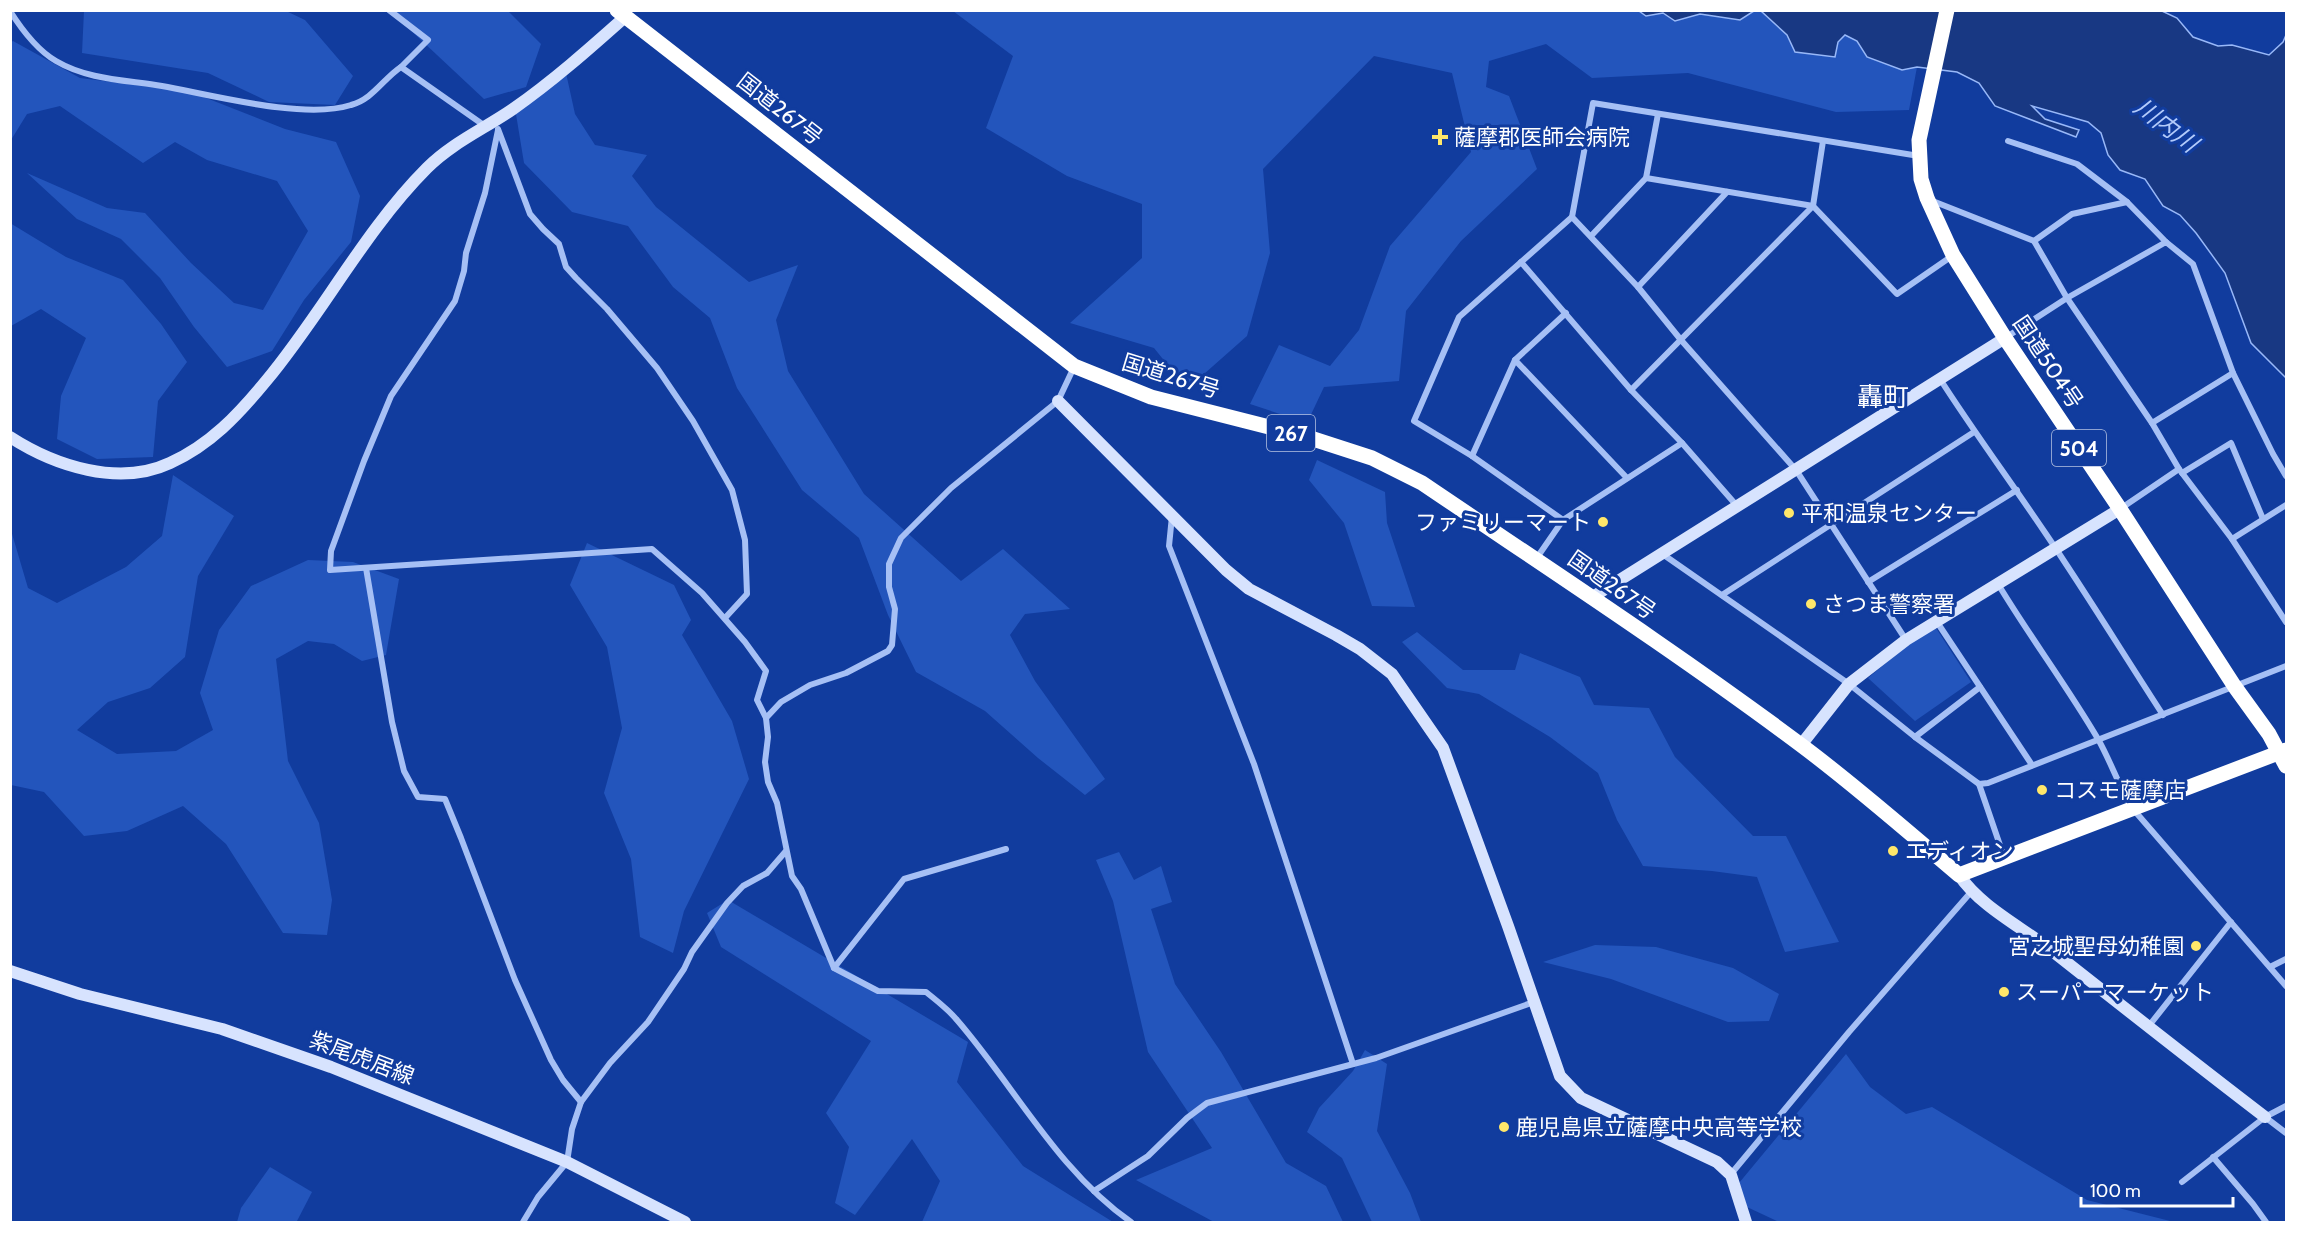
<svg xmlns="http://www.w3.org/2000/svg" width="2297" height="1233" viewBox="0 0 2297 1233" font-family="Cabin,'Noto Sans JP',sans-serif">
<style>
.green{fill:#2355bc}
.water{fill:#183883;stroke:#98b8f8;stroke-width:1.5}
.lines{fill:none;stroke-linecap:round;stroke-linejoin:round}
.street{stroke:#a6c0f5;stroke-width:6}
.secondary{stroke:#d7e3fe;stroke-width:12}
.highway{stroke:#fff;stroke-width:15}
.poi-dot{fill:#ffe76a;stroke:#113c9e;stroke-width:2}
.labels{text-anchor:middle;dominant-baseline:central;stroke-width:6;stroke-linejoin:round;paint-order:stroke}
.shield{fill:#113c9e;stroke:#b8c4e2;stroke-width:1.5}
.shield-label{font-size:21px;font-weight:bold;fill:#fff}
.street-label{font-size:22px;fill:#fff;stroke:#113c9e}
.poi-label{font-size:22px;fill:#fff;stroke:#113c9e;text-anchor:start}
.water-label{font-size:24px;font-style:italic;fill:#b3cbfb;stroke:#113c9e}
.quarter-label{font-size:26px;fill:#fff;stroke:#113c9e}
</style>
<rect width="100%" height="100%" fill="#113c9e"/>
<!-- green -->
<g class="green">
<path d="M1639,10L1646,16L1663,13L1675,21L1700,14L1740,20L1754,11H1761L1787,35L1795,52C1814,53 1831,49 1845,35L1857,41L1867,57L1902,70L1917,67L1909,110L1836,112L1688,73L1592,78L1546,44L1489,61L1486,87L1509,96L1537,169L1461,241L1406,311L1399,381L1324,387L1307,423L1250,404L1279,345L1330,366L1359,330L1390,246L1471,152L1452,73L1374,56L1263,169L1270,253L1247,336L1187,389L1154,348L1070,323L1142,258V204L1067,176L986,128L1013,56L953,11Z"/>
<path d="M84,11H286L305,20L353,76L335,105L269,102L208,73L82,53Z"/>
<path d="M390,11H508L541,44L526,87L484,99Z"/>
<path d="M13,41L80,78L191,92L285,129L336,142L360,196L351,242L304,300L272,351L227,367L194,327L160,278L121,239L77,219L27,173L107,208L145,213L191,263L234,303L263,310L308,231L277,181L207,160L175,142L143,163L60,106L27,114L11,140L10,43Z"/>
<path d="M566,73L575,114L595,145L647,155L632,176L656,207L749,282L798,265L776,320L788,371L864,494L961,581L1003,549L1070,609L1025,614L1010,635L1035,681L1105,779L1085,795L1038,758L985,711L916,672L888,615L859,538L802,490L737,388L710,318L673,287L628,226L572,212L524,163L515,108Z"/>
<path d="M10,223L66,257L123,280L161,324L187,362L158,401L153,457L97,459L57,439L61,396L86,338L41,309L11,326Z"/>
<path d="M1317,460L1385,492L1387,523L1415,607L1372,606L1344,523L1309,480Z"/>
<path d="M173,475L234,516L198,576L185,657L150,688L108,702L77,730L117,754L176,751L213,730L200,693L219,630L251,586L308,560L353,562L399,579L386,655L362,661L334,644L308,641L276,659L288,761L319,823L332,900L327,935L283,933L226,844L183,806L127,831L84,836L44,792L11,785L10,527L28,588L57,603L126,567L162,536Z"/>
<path d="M587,543L674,585L691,620L682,635L732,721L749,779L684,911L673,953L640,937L631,859L604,793L622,728L607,647L570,585Z"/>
<path d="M1936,628L1971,682L1915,721L1868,678L1911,642Z"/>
<path d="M1417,632L1463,670H1515L1520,653L1580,677L1594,705L1649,708L1675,757L1753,836H1786L1839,942L1785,952L1757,877L1712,871L1643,866L1617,820L1598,773L1550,737L1479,694L1447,688L1402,642Z"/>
<path d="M1119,852L1134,880L1161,866L1172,902L1151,909L1175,984L1221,1052L1286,1163L1326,1186L1343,1222H1214L1136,1180L1212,1148L1148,1052L1113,901L1096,860Z"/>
<path d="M728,900L968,1042L957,1082L1023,1166L1113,1222H922L940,1181L912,1139L855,1215L835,1203L849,1147L826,1113L871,1041L721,947L707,913Z"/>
<path d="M1595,945L1656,947L1733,968L1779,994L1769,1021L1728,1022L1611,979L1543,962Z"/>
<path d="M1365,1050L1387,1064L1377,1131L1410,1193L1421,1222H1372L1342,1158L1307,1132L1319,1108L1353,1071Z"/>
<path d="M1846,1054L1870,1087L1906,1114L1932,1107L2087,1200L2174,1222H1779L1747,1207L1739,1183Z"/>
<path d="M270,1167L312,1192L297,1221L237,1222L241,1208Z"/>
</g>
<!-- water -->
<g class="water">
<path d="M1639,11H1754L1740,20L1700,14L1675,21L1663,13L1646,16Z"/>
<path d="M1761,11H2162L2177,18L2193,37L2218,46L2232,45L2269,55L2283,42L2286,35V378L2251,343L2225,273L2196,233L2180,215L2163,206L2145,179L2120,170L2108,155L2101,133L2088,122L2032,106L2045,119L2079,130L2076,137L1995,106L1979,83L1957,72L1917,67L1902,70L1867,57L1857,41L1845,35L1838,42L1835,57L1795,52L1787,35Z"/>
</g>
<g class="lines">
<!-- street -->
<g class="street">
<path d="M389,10L428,40L401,67"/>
<path d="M10,11C22,30 37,50 56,61C88,80 127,80 162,86C212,95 304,120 351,105C373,99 383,79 401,67L485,126"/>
<path d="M498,129L530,214L543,229L559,244L566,267L576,278L607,309L657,368L693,421L732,490L745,540L747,594L725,618"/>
<path d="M498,130L485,193L466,253L464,271L455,301L391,396L364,461L331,551L330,570L652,549L702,593L745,642L766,671L757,700L766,718"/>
<path d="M2008,141L2077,164L2127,202"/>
<path d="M1646,178L1813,206L1897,294L1952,256"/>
<path d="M1930,200L2034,241L2067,298L2152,423L2179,469L2232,539L2286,622"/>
<path d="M1572,217L1638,287L1681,340L1796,470L1906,640"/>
<path d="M1591,236L1646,178L1658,114"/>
<path d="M2034,241L2072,214L2127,202L2166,242"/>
<path d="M1521,262L1631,390L1682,443L1737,506"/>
<path d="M1638,287L1727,192"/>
<path d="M2005,338L2067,298L2166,242L2193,264L2233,373L2273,454L2286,476"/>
<path d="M1515,360L1627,478"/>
<path d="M1074,367L1058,401L951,488L901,538L889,564V587L895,609L892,645L888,651L846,673L810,685L781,702L766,718L768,737L765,762L768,782L777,803L792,876L801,889L834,968L878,991L926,992C937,1001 948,1009 957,1020C1015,1087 1058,1171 1131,1222"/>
<path d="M1940,379C1974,432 2011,482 2046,534C2086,593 2124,655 2163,715"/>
<path d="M1631,390L1813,206L1823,141"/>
<path d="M2152,423L2233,373"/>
<path d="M1472,456L1515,360L1566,313"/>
<path d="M2182,473L2231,443L2263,519"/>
<path d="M2120,509L2179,469"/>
<path d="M1172,516L1169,546L1254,764L1353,1064"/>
<path d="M1563,520L1472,456L1414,421L1459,317L1572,217L1593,103L1919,156"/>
<path d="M2232,539L2286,505"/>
<path d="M1661,553L1849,684L1915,737L1979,784L1988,783L2286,666"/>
<path d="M1536,559L1563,520L1682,443"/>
<path d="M366,568L392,722L404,771L418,797L445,799L461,838L515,980L551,1060L563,1080L581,1102"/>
<path d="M1868,582L2017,490"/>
<path d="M1998,584C2030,637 2067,686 2098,739C2111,762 2119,787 2133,809L2286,986"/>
<path d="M1722,595L1974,432"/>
<path d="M1937,622L2032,765"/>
<path d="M1915,737L1980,687"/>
<path d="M1979,784L2004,857"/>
<path d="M2270,967L2286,959"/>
<path d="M834,968L904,879L1006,849"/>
<path d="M2148,1027L2231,922"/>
<path d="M2265,1117L2286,1133"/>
<path d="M2213,1157L2253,1204L2266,1222"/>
<path d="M1731,1174L1849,1032L1971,892"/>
<path d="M2182,1182L2265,1117L2286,1106"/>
<path d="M1094,1191L1148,1156L1187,1118L1207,1103L1376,1058L1534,1002"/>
<path d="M523,1222L538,1197L567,1162L572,1129L581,1102L610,1063L648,1022L684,969L692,952L727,903L743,886L767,873L786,851"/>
</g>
<!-- secondary -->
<g class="secondary">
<path d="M1058,401L1226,570L1249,589L1336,635L1360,649L1392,674L1443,748L1508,926L1560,1076L1581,1098L1717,1162L1731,1175L1746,1222"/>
<path d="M10,437C55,466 119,487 170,463C210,445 238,415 266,381C322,314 365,230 427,168C452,143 484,129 513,109C553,81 589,49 625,17"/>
<path d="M1591,598L2005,338"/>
<path d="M1801,745L1849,684L1906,640L2120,509"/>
<path d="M1959,875C1981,907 2020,926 2051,950C2122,1006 2193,1062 2265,1117"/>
<path d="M10,971L80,994L222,1029L331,1067L567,1162L685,1222"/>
</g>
<!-- highway -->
<g class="highway">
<path d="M617,10L1074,366L1151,397L1301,435L1372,458L1422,483C1549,569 1678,653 1801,745C1856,786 1907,831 1959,875L2286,750"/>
<path d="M1947,10L1919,140L1921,179L1927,198L1953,255L2005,338L2120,509L2235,687L2269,734L2286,766"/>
</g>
</g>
<!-- markers -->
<g class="poi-dot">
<path d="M1437 128h6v6h6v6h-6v6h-6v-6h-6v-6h6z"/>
<circle cx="1789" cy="513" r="6"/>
<circle cx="1603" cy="522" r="6"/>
<circle cx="1811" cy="604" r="6"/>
<circle cx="2042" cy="790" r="6"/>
<circle cx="1893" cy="851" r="6"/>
<circle cx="2196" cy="946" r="6"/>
<circle cx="2004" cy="992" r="6"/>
<circle cx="1504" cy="1127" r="6"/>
</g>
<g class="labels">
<!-- shield labels -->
<g class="shield">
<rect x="1267" y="415" width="48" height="36" rx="4.5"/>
<rect x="2052" y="430" width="54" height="36" rx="4.5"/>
</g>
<g class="shield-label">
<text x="1291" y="433">267</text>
<text x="2079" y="448">504</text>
</g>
<!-- street labels -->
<g class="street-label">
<text transform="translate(780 109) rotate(38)">国道267号</text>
<text transform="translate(2048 362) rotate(56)">国道504号</text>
<text transform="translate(1171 376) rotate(17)">国道267号</text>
<text transform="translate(1612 585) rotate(35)">国道267号</text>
<text transform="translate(362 1058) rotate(21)">紫尾虎居線</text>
</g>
<!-- poi labels -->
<g class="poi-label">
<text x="1454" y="137">薩摩郡医師会病院</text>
<text x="1801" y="513">平和温泉センター</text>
<text x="1591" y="522" text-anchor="end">ファミリーマート</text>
<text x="1823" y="604">さつま警察署</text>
<text x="2054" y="790">コスモ薩摩店</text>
<text x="1905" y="851">エディオン</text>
<text x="2184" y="946" text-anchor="end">宮之城聖母幼稚園</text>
<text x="2016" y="992">スーパーマーケット</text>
<text x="1516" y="1127">鹿児島県立薩摩中央高等学校</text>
</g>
<!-- water labels -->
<g class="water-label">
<text transform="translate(2166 125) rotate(37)">川内川</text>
</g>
<!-- quarter labels -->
<g class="quarter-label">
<text x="1883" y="397">轟町</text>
</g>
</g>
<!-- border -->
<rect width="2297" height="1233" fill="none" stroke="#ffffff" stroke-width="24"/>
<!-- scale -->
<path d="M2081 1197v9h152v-9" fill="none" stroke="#ffffff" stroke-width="3"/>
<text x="2090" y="1197" font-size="18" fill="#ffffff" stroke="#113c9e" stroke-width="4.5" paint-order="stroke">100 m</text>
</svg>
